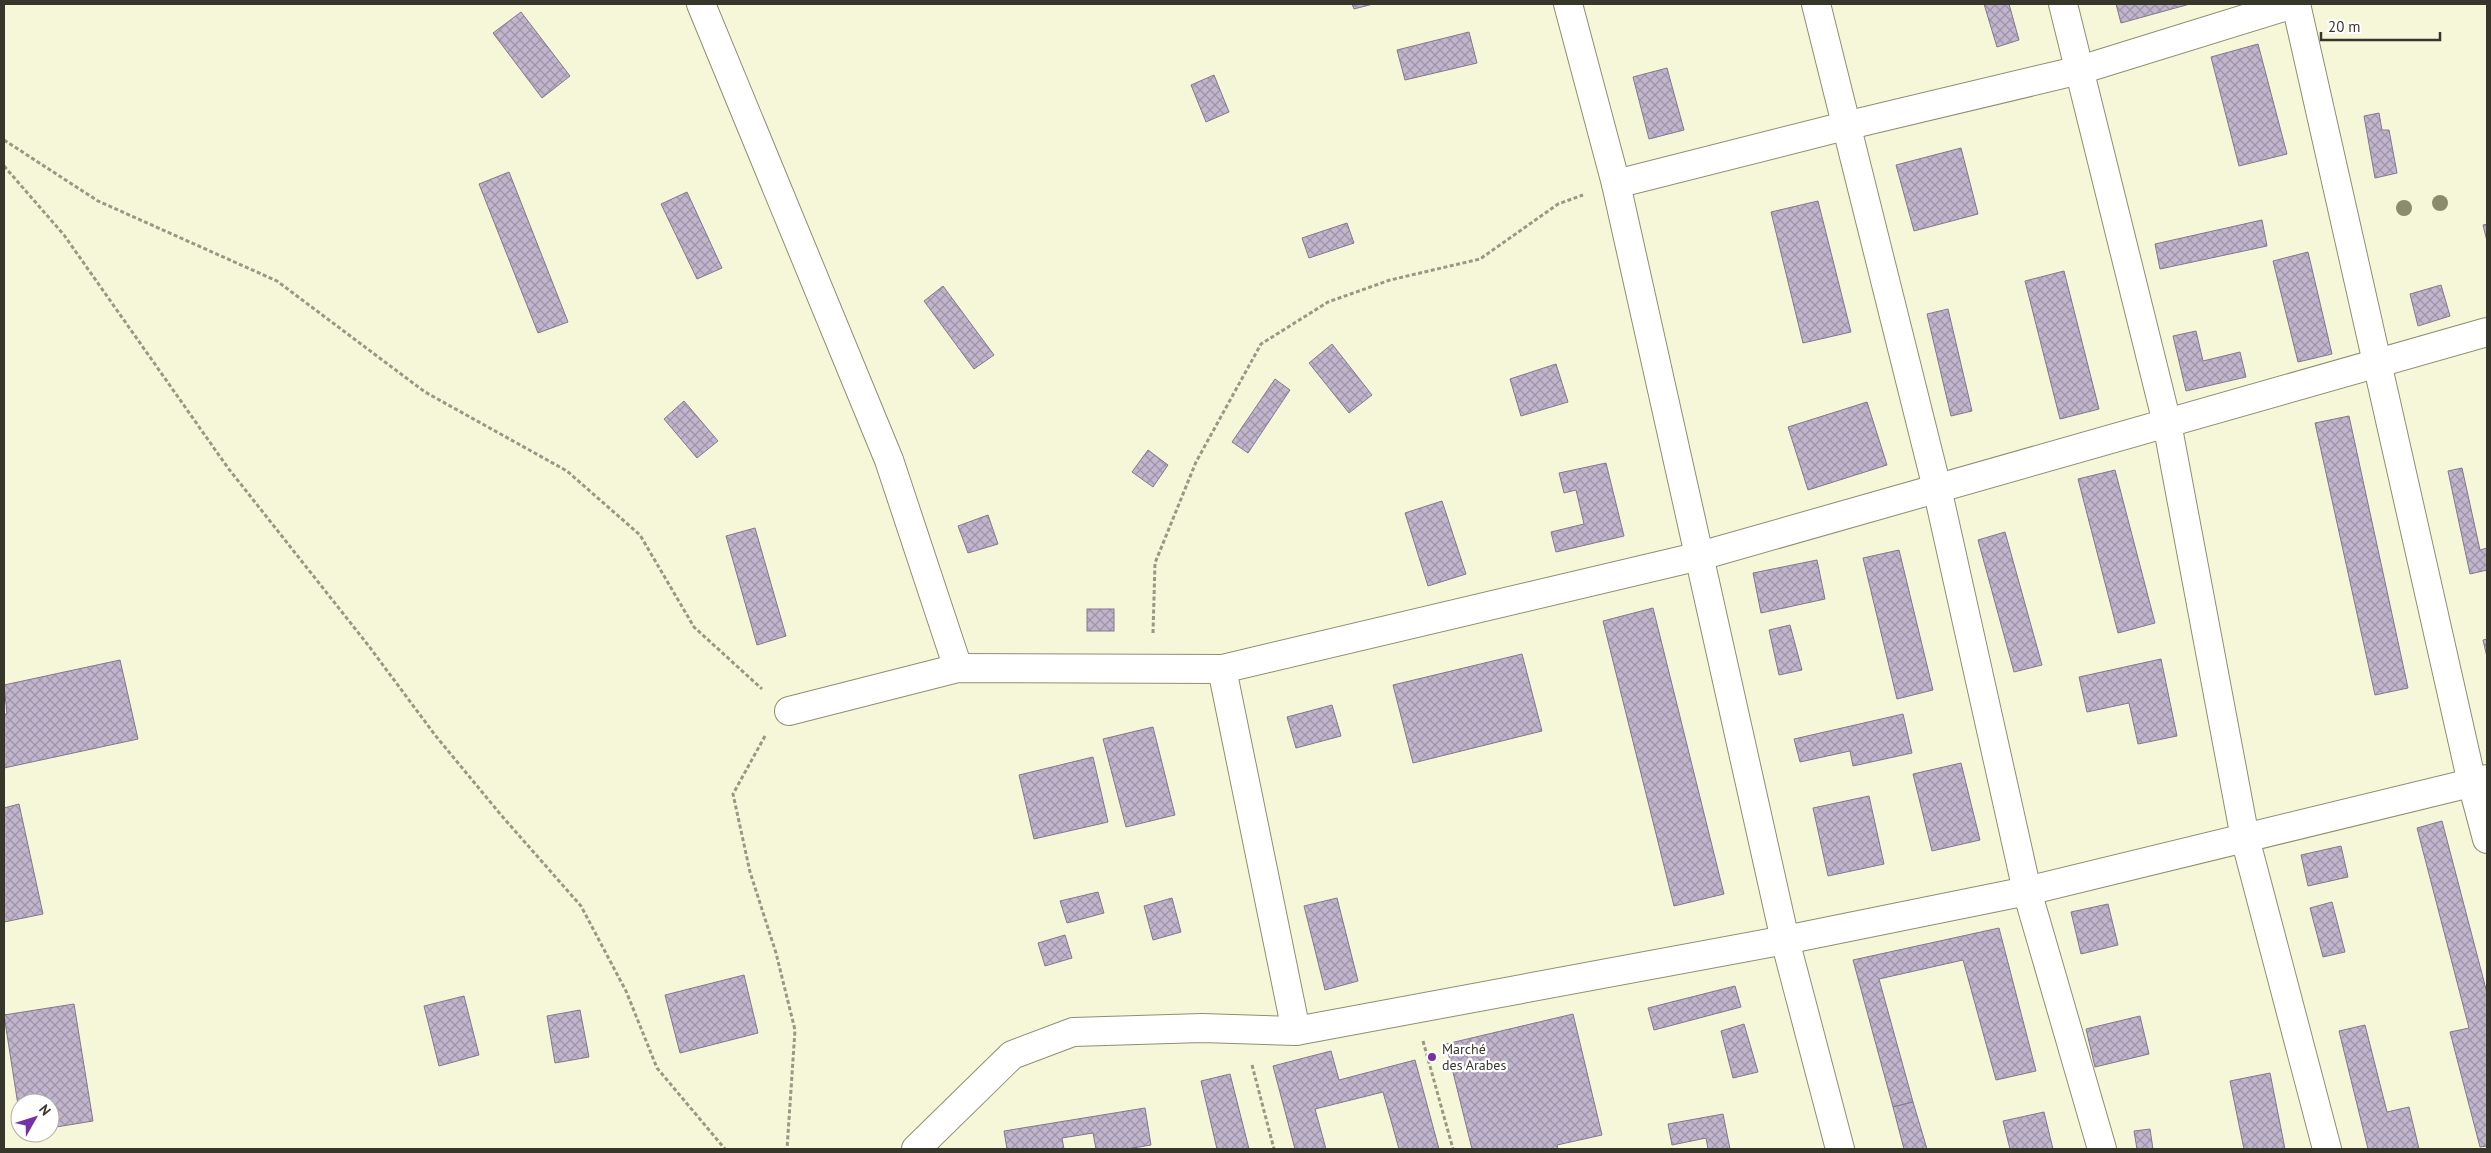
<svg xmlns="http://www.w3.org/2000/svg" width="2491" height="1153" viewBox="0 0 2491 1153" font-family="'PT Sans',sans-serif">
<style>
.building{fill:url(#building-cross-hatch);stroke:#84778f}
.lines{fill:none;stroke-linecap:round;stroke-linejoin:round}
.minor-casing{stroke:#8e8e74;stroke-width:30}
.path{stroke:#989884;stroke-width:3;stroke-dasharray:4 2.5;stroke-linecap:butt}
.minor{stroke:#fff;stroke-width:28}
.tree{fill:#8b8c6c}
.poi-dot{fill:#7731a5;stroke:#fff;stroke-width:2}
.labels{text-anchor:middle;dominant-baseline:central;stroke-width:4.5;stroke-linejoin:round;paint-order:stroke}
.poi-label{font-size:14px;fill:#36362b;stroke:#fff;text-anchor:start}
</style>
<defs>
<pattern id="building-cross-hatch" width="8" height="8" patternUnits="userSpaceOnUse" patternTransform="scale(1.25)"><rect width="8" height="8" fill="#c1b4cd"/><path d="M0 0l8 8M0 8l8-8" fill="none" stroke="#9e93a7"/></pattern>
</defs>
<rect width="100%" height="100%" fill="#f6f7d9"/>
<!-- building -->
<g class="building">
<path d="M1352,4H1373L1354,9Z"/>
<path d="M1984,4H2009L2019,40L1997,47Z"/>
<path d="M2116,4H2190L2121,23Z"/>
<path d="M521,12L570,76L542,98L493,33Z"/>
<path d="M1469,32L1477,63L1405,80L1397,50Z"/>
<path d="M2258,44L2287,154L2239,166L2211,57Z"/>
<path d="M1667,68L1684,130L1649,139L1633,77Z"/>
<path d="M1214,75L1229,112L1206,122L1191,85Z"/>
<path d="M2379,113L2382,130H2389L2397,173L2375,178L2364,116Z"/>
<path d="M1961,148L1978,214L1914,231L1896,165Z"/>
<path d="M509,172L568,322L538,333L479,184Z"/>
<path d="M687,192L722,268L697,279L661,204Z"/>
<path d="M1818,201L1851,332L1803,343L1771,212Z"/>
<path d="M2262,220L2267,246L2160,269L2155,244Z"/>
<path d="M1347,223L1354,243L1309,258L1302,238Z"/>
<path d="M2487,224V241L2483,225Z"/>
<path d="M2308,252L2332,354L2298,362L2273,261Z"/>
<path d="M2064,271L2099,409L2060,419L2025,281Z"/>
<path d="M2441,285L2450,316L2418,326L2410,294Z"/>
<path d="M943,286L994,355L974,369L924,301Z"/>
<path d="M1948,309L1972,411L1951,416L1927,314Z"/>
<path d="M2196,331L2203,361L2240,352L2246,377L2186,391L2173,336Z"/>
<path d="M1332,344L1372,395L1349,413L1309,363Z"/>
<path d="M1556,364L1568,402L1521,416L1510,379Z"/>
<path d="M1275,379L1290,390L1248,453L1232,442Z"/>
<path d="M684,401L718,441L697,458L664,419Z"/>
<path d="M1867,402L1887,465L1808,490L1788,427Z"/>
<path d="M2349,416L2408,688L2375,695L2315,423Z"/>
<path d="M1148,450L1168,465L1153,487L1132,472Z"/>
<path d="M1606,463L1624,536L1556,552L1551,532L1584,524L1576,490L1564,493L1559,473Z"/>
<path d="M2462,468L2480,550L2487,548V570L2470,574L2448,471Z"/>
<path d="M2115,470L2155,623L2118,633L2078,479Z"/>
<path d="M1442,501L1466,574L1428,586L1405,513Z"/>
<path d="M988,515L998,544L968,553L958,526Z"/>
<path d="M755,528L786,636L757,645L726,536Z"/>
<path d="M2005,532L2042,665L2014,672L1978,540Z"/>
<path d="M1899,550L1933,690L1897,699L1863,558Z"/>
<path d="M1817,560L1825,599L1761,613L1753,573Z"/>
<path d="M1653,608L1724,894L1674,906L1603,621Z"/>
<rect x="1087" y="609" width="27" height="22"/>
<path d="M1790,625L1802,670L1779,675L1769,630Z"/>
<path d="M2487,639V657L2483,640Z"/>
<path d="M1522,654L1542,731L1413,763L1393,685Z"/>
<path d="M2161,659L2177,736L2138,744L2129,703L2087,712L2079,677Z"/>
<path d="M120,660L138,739L4,768V714H7L4,685Z"/>
<path d="M1332,705L1341,736L1296,748L1287,717Z"/>
<path d="M1903,714L1912,753L1853,766L1850,751L1800,762L1794,739Z"/>
<path d="M1153,727L1175,815L1126,827L1103,739Z"/>
<path d="M1093,757L1108,822L1034,839L1019,775Z"/>
<path d="M1961,763L1980,840L1932,851L1913,774Z"/>
<path d="M1869,796L1884,864L1828,876L1813,808Z"/>
<path d="M19,804L43,914L4,922V808Z"/>
<path d="M2442,821L2487,993V1146L2480,1147L2450,1032L2469,1028L2417,828Z"/>
<path d="M2341,846L2348,877L2308,886L2301,855Z"/>
<path d="M1098,892L1104,913L1067,923L1060,901Z"/>
<path d="M1172,898L1181,932L1153,940L1144,906Z"/>
<path d="M1337,898L1358,981L1325,990L1304,906Z"/>
<path d="M2332,902L2345,952L2323,957L2310,908Z"/>
<path d="M2108,904L2118,945L2081,954L2071,912Z"/>
<path d="M1999,928L2036,1071L1996,1080L1963,960L1879,979L1913,1102L1893,1107L1853,960Z"/>
<path d="M1065,935L1072,958L1045,966L1038,943Z"/>
<path d="M744,975L758,1033L680,1053L665,995Z"/>
<path d="M1735,986L1741,1007L1654,1030L1648,1008Z"/>
<path d="M464,996L479,1055L439,1066L424,1006Z"/>
<path d="M74,1004L93,1121L50,1128V1103H20V1118L4,1015Z"/>
<path d="M580,1010L589,1057L555,1063L547,1016Z"/>
<path d="M1573,1014L1602,1135L1557,1145L1558,1149H1472L1446,1044Z"/>
<path d="M2140,1016L2149,1054L2095,1067L2086,1029Z"/>
<path d="M1744,1024L1758,1072L1733,1078L1721,1031Z"/>
<path d="M2365,1025L2387,1112L2409,1107L2419,1149H2368L2339,1031Z"/>
<path d="M1331,1051L1339,1080L1415,1060L1439,1149H1399L1383,1092L1315,1109L1326,1149H1295L1273,1066Z"/>
<path d="M2270,1073L2285,1149H2244L2230,1081Z"/>
<path d="M1230,1074L1249,1149H1217L1201,1081Z"/>
<path d="M1913,1102L1927,1149H1904L1893,1107Z"/>
<path d="M1145,1108L1151,1145L1127,1149H1096L1093,1133L1062,1138L1064,1149H1007L1004,1131Z"/>
<path d="M2044,1112L2053,1149H2010L2003,1121Z"/>
<path d="M1723,1114L1730,1149H1708L1706,1138L1672,1145L1668,1124Z"/>
<path d="M2150,1129L2153,1149H2137L2134,1131Z"/>
</g>
<g class="lines">
<!-- minor casing -->
<g class="minor-casing">
<g id="minor">
<path d="M701,4L889,460L958,668"/>
<path d="M1568,4L1616,184L1785,940L1840,1149"/>
<path d="M1816,4L1937,488L2027,891L2102,1149"/>
<path d="M2063,4L2167,423L2245,838L2327,1149"/>
<path d="M2296,4L2472,783L2487,839"/>
<path d="M1616,184L1845,126L2080,70L2293,4"/>
<path d="M1222,669L1296,1031"/>
<path d="M789,711L958,668L1222,669L1700,556L2487,332"/>
<path d="M916,1149L1012,1055L1073,1032L1202,1028L1296,1031L1785,940L2027,891L2487,779"/>
</g>
</g>
<!-- path -->
<g class="path">
<path d="M4,140L98,201L277,281L425,392L567,471L640,535L694,627L762,689"/>
<path d="M4,166L64,235L228,468L368,645L435,735L501,815L581,906L626,991L657,1068L725,1149"/>
<path d="M1153,633L1155,563L1196,462L1261,344L1328,302L1390,280L1480,259L1558,204L1583,195"/>
<path d="M765,736L733,794L750,872L776,953L795,1030L787,1149"/>
<path d="M1423,1041L1453,1149"/>
<path d="M1252,1065L1274,1149"/>
</g>
<!-- minor -->
<use href="#minor" class="minor"/>
</g>
<!-- trees -->
<g class="tree">
<circle cx="2440" cy="203" r="8"/>
<circle cx="2404" cy="208" r="8"/>
</g>
<!-- markers -->
<circle class="poi-dot" cx="1432" cy="1057" r="5"/>
<g class="labels">
<!-- poi labels -->
<g class="poi-label">
<text x="1442" y="1049">Marché<tspan x="1442" dy="16">des Arabes</tspan></text>
</g>
</g>
<!-- border -->
<rect width="2491" height="1153" fill="none" stroke="#36362b" stroke-width="10"/>
<!-- north arrow -->
<g transform="translate(35 1118) rotate(51)"><circle r="24" fill="#ffffff" stroke="#afafaa"/>
<path d="M0-4L9 19L0 12L-9 19Z" fill="#7731a5"/>
<text y="-8" font-size="14" font-weight="bold" text-anchor="middle" fill="#36362b">N</text>
</g>
<!-- scale -->
<path d="M2321 32v8h119v-8" fill="none" stroke="#36362b" stroke-width="2.5"/>
<text x="2328" y="32" font-size="15" fill="#36362b" stroke="#ffffff" stroke-width="4" paint-order="stroke">20 m</text>
</svg>
